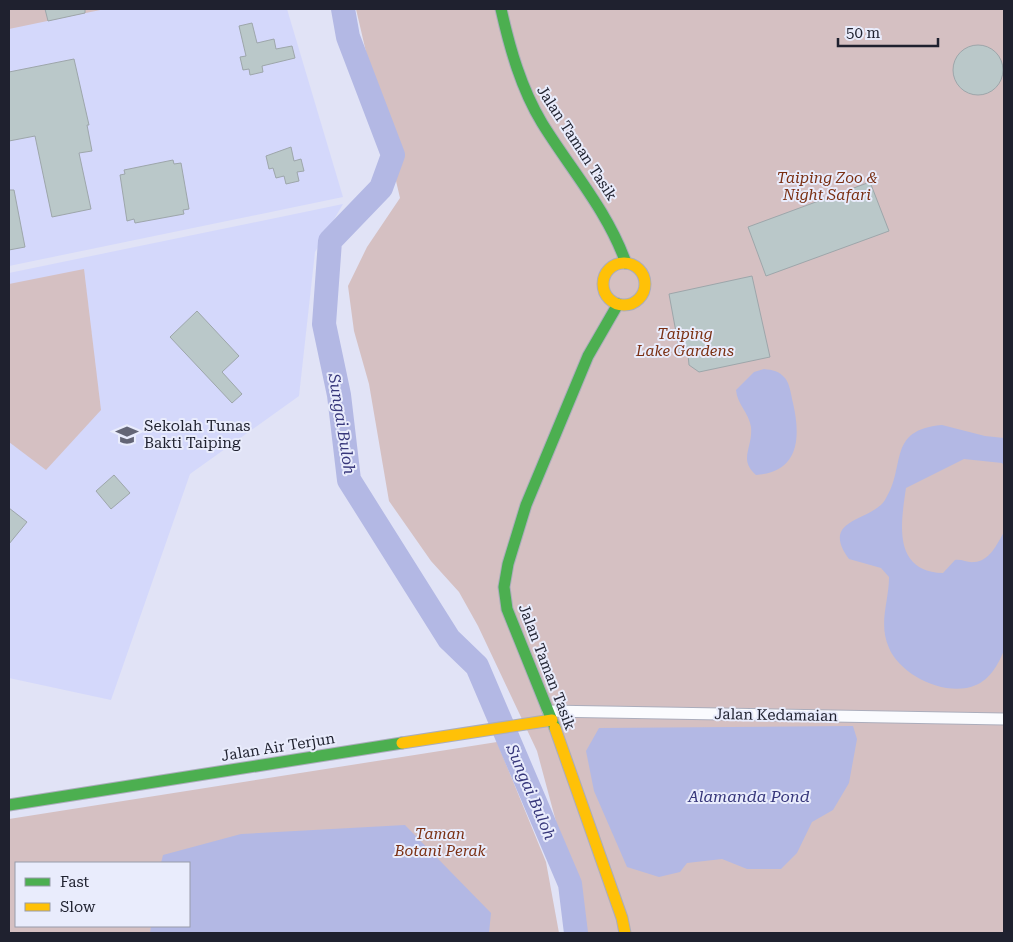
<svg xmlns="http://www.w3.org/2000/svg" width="1013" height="942" viewBox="0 0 1013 942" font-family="'Roboto Serif',serif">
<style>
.built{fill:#d4d8fb}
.green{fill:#d5c0c2;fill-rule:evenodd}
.water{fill:#b3b8e4}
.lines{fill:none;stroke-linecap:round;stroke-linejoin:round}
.river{stroke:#b3b8e4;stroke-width:24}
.building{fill:#bac8c9;stroke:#9da6aa}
.street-casing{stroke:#abadbc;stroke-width:13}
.fast-casing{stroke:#abadbc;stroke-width:13}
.slow-casing{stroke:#abadbc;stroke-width:13}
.street{stroke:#fafbfe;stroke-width:11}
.fast{stroke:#4caf50;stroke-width:11}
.slow{stroke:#ffc107;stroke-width:11}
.labels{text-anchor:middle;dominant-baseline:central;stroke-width:4;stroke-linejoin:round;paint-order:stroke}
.street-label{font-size:15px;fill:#1f212f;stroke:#e9ecfc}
.park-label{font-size:15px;font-style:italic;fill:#7a2f12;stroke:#e9ecfc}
.poi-label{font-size:15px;fill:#1f212f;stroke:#e9ecfc;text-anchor:start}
.water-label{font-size:16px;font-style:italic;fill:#37377b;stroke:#e9ecfc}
</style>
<rect width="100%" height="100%" fill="#e1e3f6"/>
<!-- built -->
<g class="built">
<path d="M9,9H287L343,197L9,266Z"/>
<path d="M343,204L315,252L299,396L190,474L111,700L9,678V273Z"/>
</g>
<!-- green -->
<g class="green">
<path d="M9,9H105L9,29Z"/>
<path d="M356,9H1004V933H586L537,751L478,626L459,592L431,561L389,501L369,384L354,331L348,286L367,247L400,198Z"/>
<path d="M84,269L101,410L46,470L9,442V284Z"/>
<path d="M497,742L546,862L559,933H9V819ZM16,863H189V926H16Z"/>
</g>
<!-- water -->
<g class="water">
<path d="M764,369C773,370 779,371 785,378C790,384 791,395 793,403C801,438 799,472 756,475C738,459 753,448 751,427C749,413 737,404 736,390L754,372Z"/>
<path d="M942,425L985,436L1004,438V466L1002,463L964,459L906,488C901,523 892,571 943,573L955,560C962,559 968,563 974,562C990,561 997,544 1004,532C1004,561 1004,591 1004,620C1004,629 1006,642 1004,650C999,664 989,680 976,685C947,698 901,676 889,648C878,623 889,602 889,577L881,568L849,559C819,518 871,522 885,500C907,466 886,430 942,425Z"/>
<path d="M853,726L857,739L849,783L833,810L812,822L797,853L781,869H747L722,859L687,863L680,872L659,877L627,867L594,791L586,751L599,728Z"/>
<path d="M405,825L491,913L489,933H150L151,926H189V863H161L163,855L241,834Z"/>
</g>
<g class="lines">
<!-- river -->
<path class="river" d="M343,9L348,37L393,155L381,188L330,241L324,324L339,395L349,480L449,639L477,666L570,884L576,933"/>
</g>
<!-- building -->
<g class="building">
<path d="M45,9H85V13L48,21Z"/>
<path d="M252,23L257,43L274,39L276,49L292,46L295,58L262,66L263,72L250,75L249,69L243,70L240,57L246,56L239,26Z"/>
<circle cx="978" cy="70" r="25"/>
<path d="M74,59L89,125H87L92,151L79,153L91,209L52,217L35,136L9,141V72Z"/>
<path d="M291,147L294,161L301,159L304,171L297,172L299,181L286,184L284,176L276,178L273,168L269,169L266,156Z"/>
<path d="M173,160L174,164L181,163L189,209L183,210L184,214L135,223L134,219L127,221L120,175L125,174L124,170Z"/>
<path d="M870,182L889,231L766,276L748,227Z"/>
<path d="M9,190H14L25,247L9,250Z"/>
<path d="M752,276L770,357L699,372L689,365L688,354H680L669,294Z"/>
<path d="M197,311L239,356L222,372L242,394L232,403L170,337Z"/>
<path d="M114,475L130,493L111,509L96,491Z"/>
<path d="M9,508L27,522L9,544Z"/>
</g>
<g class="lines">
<!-- street casing -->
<g class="street-casing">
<path id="street" d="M548,711L1004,719"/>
</g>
<!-- fast casing -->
<g class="fast-casing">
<g id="fast">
<path d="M501,9C510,49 521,88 542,123C571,170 607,210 626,263"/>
<path d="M555,728L507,609L504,587L508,564L526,505L588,356L618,304"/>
<path d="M9,805L402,743"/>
</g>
</g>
<!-- slow casing -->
<g class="slow-casing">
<g id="slow">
<circle cx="624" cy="284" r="21"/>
<path d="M555,728L622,918L625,933"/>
<path d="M402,743L552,720"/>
</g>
</g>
<!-- street -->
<use href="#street" class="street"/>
<!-- fast -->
<use href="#fast" class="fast"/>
<!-- slow -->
<use href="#slow" class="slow"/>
</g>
<!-- icons -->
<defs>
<g id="school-bare" transform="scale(1.725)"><path d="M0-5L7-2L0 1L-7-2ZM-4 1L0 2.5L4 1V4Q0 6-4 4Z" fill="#636575" stroke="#e9ecfc" stroke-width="2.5" paint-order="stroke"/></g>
</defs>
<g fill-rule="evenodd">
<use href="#school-bare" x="127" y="435"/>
</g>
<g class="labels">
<!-- street labels -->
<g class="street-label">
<text transform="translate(577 143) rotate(57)">Jalan Taman Tasik</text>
<text transform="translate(547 667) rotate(69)">Jalan Taman Tasik</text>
<text transform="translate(776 715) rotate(1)">Jalan Kedamaian</text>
<text transform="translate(278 747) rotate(-9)">Jalan Air Terjun</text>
</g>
<!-- park labels -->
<g class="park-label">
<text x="827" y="178">Taiping Zoo &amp;<tspan x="827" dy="17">Night Safari</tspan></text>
<text x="685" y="334">Taiping<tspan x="685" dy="17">Lake Gardens</tspan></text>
<text x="440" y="834">Taman<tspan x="440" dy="17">Botani Perak</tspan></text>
</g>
<!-- poi labels -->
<g class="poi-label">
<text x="144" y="426">Sekolah Tunas<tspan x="144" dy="17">Bakti Taiping</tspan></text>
</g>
<!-- water labels -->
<g class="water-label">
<text transform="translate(342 424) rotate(81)">Sungai Buloh</text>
<text transform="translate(531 792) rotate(67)">Sungai Buloh</text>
<text x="749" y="796">Alamanda Pond</text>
</g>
</g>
<!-- border -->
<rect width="1013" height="942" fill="none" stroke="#1f212f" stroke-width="20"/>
<!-- legend -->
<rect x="15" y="862" width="175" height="65" fill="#e9ecfc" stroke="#989baa"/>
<rect x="25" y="878" width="25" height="8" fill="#4caf50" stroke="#989baa"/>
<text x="60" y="887" font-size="15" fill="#1f212f">Fast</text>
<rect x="25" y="903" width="25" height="8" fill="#ffc107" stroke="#989baa"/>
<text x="60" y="912" font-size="15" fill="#1f212f">Slow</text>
<!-- scale -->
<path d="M838 38v8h100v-8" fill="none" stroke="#1f212f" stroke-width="2.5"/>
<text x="846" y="38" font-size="15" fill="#1f212f" stroke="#e9ecfc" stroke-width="4" paint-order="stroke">50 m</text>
</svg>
